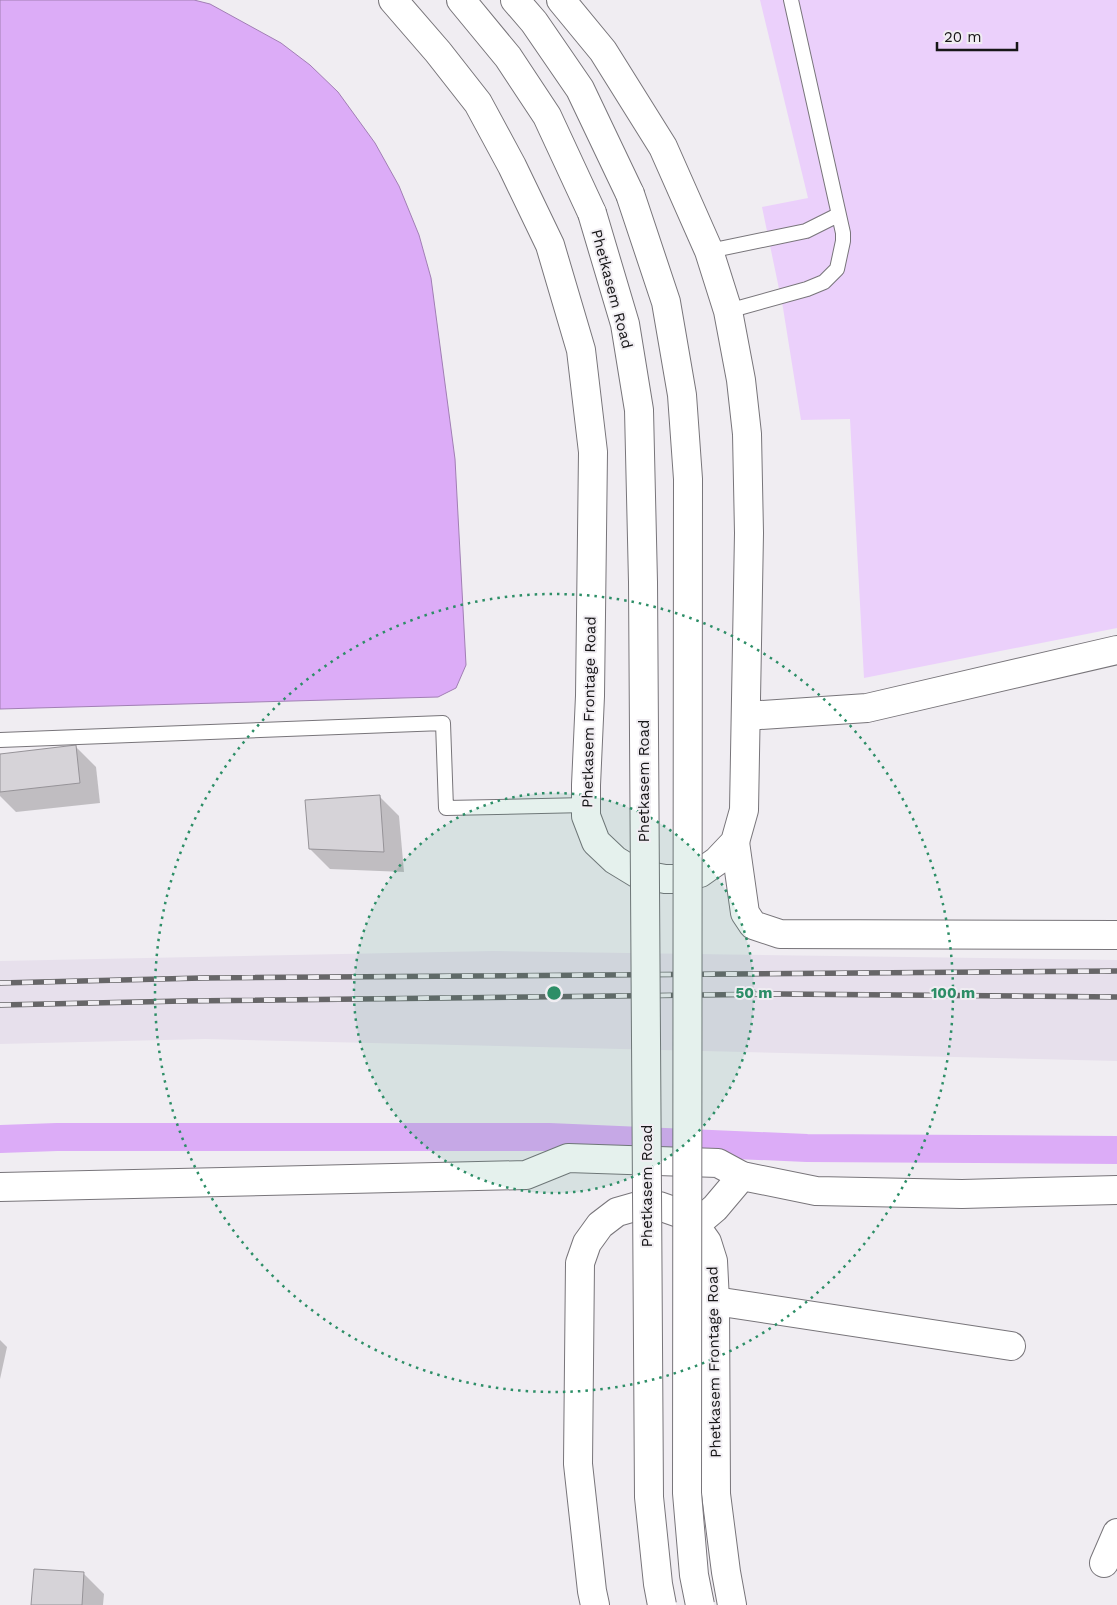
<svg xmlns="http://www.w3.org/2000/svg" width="1117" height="1605" viewBox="0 0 1117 1605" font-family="'Work Sans',sans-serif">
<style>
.built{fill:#e7e0ec}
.green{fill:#ebd0fb}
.water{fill:#dcacf7;stroke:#a17fb4}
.shadow{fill:#0003}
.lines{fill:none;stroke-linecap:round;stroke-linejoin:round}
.canal{stroke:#dcacf7;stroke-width:28}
.building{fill:#d6d3d8;stroke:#969398}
.service-casing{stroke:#78757a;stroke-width:16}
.minor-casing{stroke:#78757a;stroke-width:30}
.secondary-casing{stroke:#78757a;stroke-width:30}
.primary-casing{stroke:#78757a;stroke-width:30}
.service{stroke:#fff;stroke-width:14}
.minor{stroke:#fff;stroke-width:28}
.secondary{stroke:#fff;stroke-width:28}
.primary{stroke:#fff;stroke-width:28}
.rail-casing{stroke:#676668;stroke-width:5.5}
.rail{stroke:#f0edf2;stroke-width:4;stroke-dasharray:11;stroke-linecap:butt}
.primary-bridge-casing{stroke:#78757a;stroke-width:30;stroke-linecap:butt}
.primary-bridge{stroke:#fff;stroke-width:28}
.ring{fill:none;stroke:#2d8e67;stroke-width:2.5;stroke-dasharray:2.5 5}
.labels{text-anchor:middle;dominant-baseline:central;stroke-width:4;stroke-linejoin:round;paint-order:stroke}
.street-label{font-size:15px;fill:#171617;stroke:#f0edf2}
.centre{fill:#2d8e67;stroke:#f0edf2;stroke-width:2.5}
.ring-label{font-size:15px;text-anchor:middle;font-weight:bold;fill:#2d8e67;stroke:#f0edf2;stroke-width:4;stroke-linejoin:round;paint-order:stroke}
</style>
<rect width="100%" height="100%" fill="#f0edf2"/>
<!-- built -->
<path class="built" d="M493,951L1117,960V1061L205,1039L0,1044V961Z"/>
<!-- green -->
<path class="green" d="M760,0H1117V628L864,678L850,419L801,420L783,308L762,207L808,198Z"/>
<!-- water -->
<path class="water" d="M0,0H194L210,4L281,43L310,65L338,92L375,143L399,186L419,235L431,278L455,459L466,665L456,688L438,697L0,709Z"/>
<!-- shadow -->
<g class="shadow">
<path d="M76,747L96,767L100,803L16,812L0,796V755Z"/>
<path d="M379,796L399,816L404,872L330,869L310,849Z"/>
<path d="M0,1340L7,1347L0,1379Z"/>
<path d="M84,1574L104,1594L103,1605H32Z"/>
</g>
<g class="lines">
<!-- canal -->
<path class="canal" d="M0,1139L57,1137H549L807,1148L1117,1150"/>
</g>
<!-- building -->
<g class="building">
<path d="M76,745L80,783L0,792V754Z"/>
<path d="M380,795L384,852L309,849L305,800Z"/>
<path d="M34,1569L84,1572L82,1605H31Z"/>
</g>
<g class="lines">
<!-- service casing -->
<g class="service-casing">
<g id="service">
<path d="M709,251L806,231L838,215"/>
<path d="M728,311L807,289L824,282L837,269L843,241V233L791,0"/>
<path d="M0,740L443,723L446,808L586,805"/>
</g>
</g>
<!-- minor casing -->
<g class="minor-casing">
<g id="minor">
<path d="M746,716L867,708L1117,650"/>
<path d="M735,842L745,913L753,925L780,934L1117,935"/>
<path d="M0,1187L526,1175L568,1158L718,1163L742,1176L816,1191L962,1194L1117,1190"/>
<path d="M695,1225L715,1208L742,1176"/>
<path d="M715,1301L1011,1346"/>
<path d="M1104,1563L1117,1533"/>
</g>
</g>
<!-- secondary casing -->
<g class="secondary-casing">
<g id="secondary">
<path d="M393,0L438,52L478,103L512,166L550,245L581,350L593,452L590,696L586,785V816L596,842L615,860L638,874L665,879H680L700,873L717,861L735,842L744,810L749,533L747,434L741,380L728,311L709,251L663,147L603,51L561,0"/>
<path d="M595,1605L592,1591L578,1464L580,1263L587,1243L600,1225L617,1212L638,1206H659L679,1213L695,1225L707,1242L713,1261L715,1301L716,1494L726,1572L732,1605"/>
</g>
</g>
<!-- primary casing -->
<g class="primary-casing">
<g id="primary">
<path d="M461,0L508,57L547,116L592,213"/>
<path d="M515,0L534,22L580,89L630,194"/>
</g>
</g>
<!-- service -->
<use href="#service" class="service"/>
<!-- minor -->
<use href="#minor" class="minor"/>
<!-- secondary -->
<use href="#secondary" class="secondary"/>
<!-- primary -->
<use href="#primary" class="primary"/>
<!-- rail casing -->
<g class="rail-casing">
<g id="rail">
<path d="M0,983L202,978L1117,971"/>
<path d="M0,1005L184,1001L778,994L1117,997"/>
</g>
</g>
<!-- rail -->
<use href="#rail" class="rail"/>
<!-- primary-bridge casing -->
<g class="primary-bridge-casing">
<g id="primary-bridge">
<path d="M630,194L666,302L682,395L688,479L687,1493L694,1575L700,1605"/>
<path d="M592,213L625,324L639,410L643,582L649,1497L658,1584L662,1605"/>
</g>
</g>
<!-- primary-bridge -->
<use href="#primary-bridge" class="primary-bridge"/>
</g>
<!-- distance rings -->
<circle cx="554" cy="993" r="200" fill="#2d8e67" fill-opacity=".12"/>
<g class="ring">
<circle cx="554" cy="993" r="200"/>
<circle cx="554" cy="993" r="399"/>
</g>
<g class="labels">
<!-- street labels -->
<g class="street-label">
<text transform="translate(612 289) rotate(75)">Phetkasem Road</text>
<text transform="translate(589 712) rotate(-89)">Phetkasem Frontage Road</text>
<text transform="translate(644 781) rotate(-90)">Phetkasem Road</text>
<text transform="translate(647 1186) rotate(-90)">Phetkasem Road</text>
<text transform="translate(714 1362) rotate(-91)">Phetkasem Frontage Road</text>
</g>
</g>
<circle cx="554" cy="993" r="8" class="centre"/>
<g class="ring-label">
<text x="754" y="998">50 m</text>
<text x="953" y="998">100 m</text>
</g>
<!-- scale -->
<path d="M937 42v8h80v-8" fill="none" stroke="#171617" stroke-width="2.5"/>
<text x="944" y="42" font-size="15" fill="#171617" stroke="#f0edf2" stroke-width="4" paint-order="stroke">20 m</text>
</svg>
